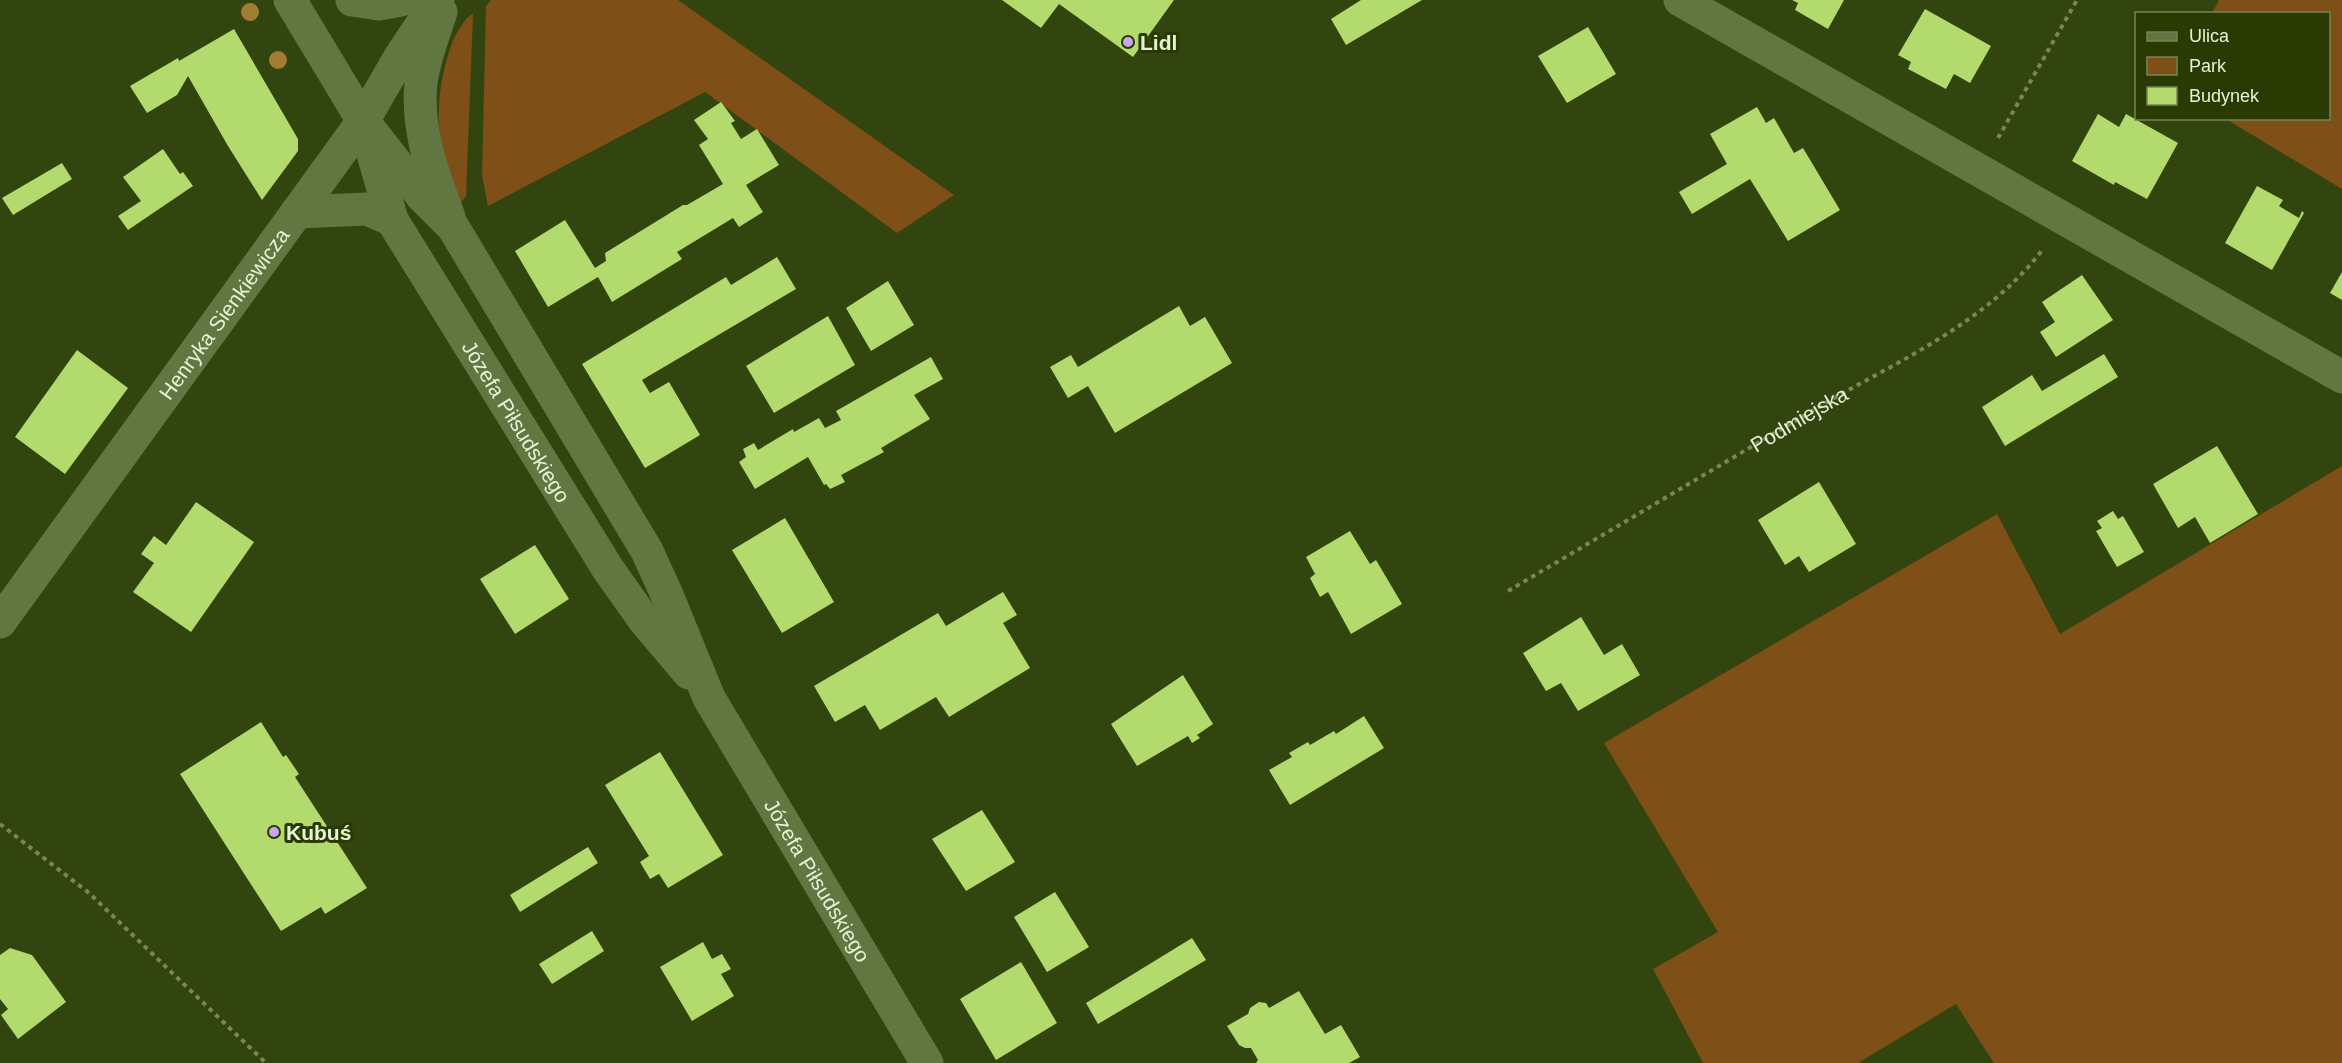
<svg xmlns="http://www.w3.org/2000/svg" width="2342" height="1063" viewBox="0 0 2342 1063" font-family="Arial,sans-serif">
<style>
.green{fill:#7e4f16}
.building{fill:#b2da6c}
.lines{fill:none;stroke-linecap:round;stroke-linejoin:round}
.path{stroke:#77875a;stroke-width:4;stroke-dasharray:4.5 4.5;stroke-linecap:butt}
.street{stroke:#627641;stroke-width:33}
.secondary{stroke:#627641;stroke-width:33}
.tree{fill:#a27e35}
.poi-dot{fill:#c8a5ee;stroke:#293a02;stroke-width:2}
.labels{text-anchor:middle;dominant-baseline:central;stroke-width:6;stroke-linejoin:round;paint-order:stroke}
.poi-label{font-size:21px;font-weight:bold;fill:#e6f2d6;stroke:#293a02;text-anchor:start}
.street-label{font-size:21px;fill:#e6f2d6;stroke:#293a02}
</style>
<rect width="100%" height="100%" fill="#33450f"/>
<!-- green -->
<g class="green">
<path d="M491,0H678L954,195L897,233L705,92L488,206L482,175L486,6Z"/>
<path d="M2219,0H2342V189L2226,119L2328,118V14L2212,13Z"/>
<path d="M473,14L466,196L461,202C438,158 433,114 445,66C449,53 451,42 458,31C462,25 466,17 473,14Z"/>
<path d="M2342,466V1063H1994L1956,1004L1858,1063H1703L1653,969L1718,932L1604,743L1997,514L2060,634Z"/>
</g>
<!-- building -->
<g class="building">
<path d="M1002,0H1174L1133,57L1059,4L1041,28Z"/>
<path d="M1361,0H1422L1346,45L1331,19Z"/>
<path d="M1792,0H1844L1828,29L1795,10L1798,3Z"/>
<path d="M1925,9L1991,46L1970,83L1954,74L1946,89L1908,69L1911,62L1898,55Z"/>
<path d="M1588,27L1616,74L1567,103L1538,56Z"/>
<path d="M234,29L298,139V151L262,200L228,146L188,76L177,95L147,113L130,86L178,58L179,61Z"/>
<path d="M721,102L735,121L731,123L741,139L757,129L779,165L746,185L763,212L739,227L733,218L677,252L682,259L612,302L598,277L548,307L515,251L565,220L595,268L606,261L605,253L683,205H687L723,184L699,145L708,139L694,120Z"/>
<path d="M1757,107L1766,123L1774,118L1794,153L1803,148L1840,210L1788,241L1750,179L1692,214L1679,192L1727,164L1710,134Z"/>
<path d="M2098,114L2119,127L2126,114L2178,143L2147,199L2115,182L2114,185L2072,161Z"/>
<path d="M163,149L180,174L183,172L193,186L128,230L118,216L141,201L123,177Z"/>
<path d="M62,163L72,179L13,215L2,198Z"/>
<path d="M2257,186L2283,200L2279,206L2299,218L2302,211L2304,213L2272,270L2225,243Z"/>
<path d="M777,257L796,289L642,380L650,393L669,382L700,435L645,468L582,364L726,277L731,285Z"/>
<path d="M2342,272V300L2330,293Z"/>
<path d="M2082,275L2113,320L2056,357L2040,332L2055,322L2042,302Z"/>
<path d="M888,281L914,325L871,351L846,308Z"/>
<path d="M1179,306L1190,326L1205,317L1232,363L1115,433L1088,386L1068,398L1050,367L1071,355L1078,367Z"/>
<path d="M828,316L855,365L774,413L746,366Z"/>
<path d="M77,350L128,388L65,474L15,437Z"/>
<path d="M2104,354L2118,377L2005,446L1982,407L2032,375L2042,391Z"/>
<path d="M931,357L943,379L914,395L930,419L881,448L884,452L841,475L845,482L830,489L826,484L824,485L808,457L755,489L739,462L746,457L743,449L754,443L758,450L793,429L794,432L819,418L825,428L841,420L836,411Z"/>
<path d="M2217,446L2258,514L2210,543L2195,517L2178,528L2153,484Z"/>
<path d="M1819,482L1856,544L1809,572L1799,556L1785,565L1758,520Z"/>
<path d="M196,502L254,542L191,632L133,592L154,563L141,554L154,536L166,545Z"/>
<path d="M2113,511L2118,519L2123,516L2144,552L2117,567L2096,531L2102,528L2097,521Z"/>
<path d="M785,518L834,602L782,633L732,550Z"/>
<path d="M1350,531L1370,564L1376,560L1402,604L1351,634L1328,592L1320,597L1310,578L1315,574L1306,557Z"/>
<path d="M535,545L569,599L515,634L480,579Z"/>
<path d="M1003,592L1017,615L1003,623L1030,668L949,717L936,697L880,730L865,705L835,722L814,686L938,613L946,626Z"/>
<path d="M1581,617L1604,655L1622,644L1640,675L1578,711L1561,683L1546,691L1523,653Z"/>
<path d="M1183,675L1213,724L1197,735L1200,738L1192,743L1188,736L1137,766L1111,724Z"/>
<path d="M1364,716L1384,748L1290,805L1269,770L1292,757L1289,753L1308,742L1310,745L1334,731L1336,734Z"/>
<path d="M261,722L283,757L286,755L299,774L295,777L367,888L325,914L321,907L281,931L180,774Z"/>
<path d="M660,752L723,855L668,888L659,874L650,879L640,862L649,856L605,785Z"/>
<path d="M982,810L1015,862L966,891L932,839Z"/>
<path d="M588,847L598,863L520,912L510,895Z"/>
<path d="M1055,892L1089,947L1047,972L1014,917Z"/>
<path d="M592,931L604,951L552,984L539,964Z"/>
<path d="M1192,938L1206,960L1098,1024L1086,1003Z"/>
<path d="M703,942L712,959L722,954L731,969L721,974L734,996L692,1021L660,967Z"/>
<path d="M10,948L32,955L66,1002L18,1039L1,1015L8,1009L0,999V955Z"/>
<path d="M1021,962L1057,1023L996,1060L960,999Z"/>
<path d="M1299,991L1325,1034L1341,1025L1360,1057L1349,1063H1256L1258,1060L1251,1048H1245L1239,1045L1227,1026L1248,1014L1250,1008L1259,1002L1266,1003L1269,1008Z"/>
</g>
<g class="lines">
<!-- path -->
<g class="path">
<path d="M1998,138L2077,0"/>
<path id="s1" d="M1508,591C1613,529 1717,467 1822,405C1900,360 1988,322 2043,249"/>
<path d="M0,824L89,893L266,1063"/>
</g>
<!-- street -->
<path class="street" d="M1680,0L2342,377"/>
<!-- secondary -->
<g class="secondary">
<path id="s2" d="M290,0L363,121L422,196L453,227L647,551L667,595L709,698L927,1063"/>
<path d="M352,0L379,4L401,0"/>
<path d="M441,12C434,34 424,59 421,83C416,130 433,174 449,217"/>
<path id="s3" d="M369,140L392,220L608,569L644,620L689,673"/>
<path d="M297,212L367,209L392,220"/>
<path id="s4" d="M0,622L363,121L400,57L438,0"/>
</g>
</g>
<!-- trees -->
<g class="tree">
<circle cx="250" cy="12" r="9"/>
<circle cx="278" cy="60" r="9"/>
</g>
<!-- markers -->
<g class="poi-dot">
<circle cx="1128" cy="42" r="6"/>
<circle cx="274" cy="832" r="6"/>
</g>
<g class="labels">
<!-- poi labels -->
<g class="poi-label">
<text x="1140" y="42">Lidl</text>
<text x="286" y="832">Kubuś</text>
</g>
<!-- street labels -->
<g class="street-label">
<text stroke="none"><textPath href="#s4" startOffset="381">Henryka Sienkiewicza</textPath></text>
<text stroke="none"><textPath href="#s1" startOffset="338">Podmiejska</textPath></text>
<text stroke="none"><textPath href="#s3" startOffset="320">Józefa Piłsudskiego</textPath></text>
<text stroke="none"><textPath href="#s2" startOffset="1030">Józefa Piłsudskiego</textPath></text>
</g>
</g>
<!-- legend -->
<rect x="2135" y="12" width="195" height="108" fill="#293a02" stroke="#758457" stroke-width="1.5"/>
<rect x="2147" y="32" width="30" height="9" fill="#627641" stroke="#758457" stroke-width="1.5"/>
<text x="2189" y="42" font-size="18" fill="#e6f2d6">Ulica</text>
<rect x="2147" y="57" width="30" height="18" fill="#7e4f16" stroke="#758457" stroke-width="1.5"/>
<text x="2189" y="72" font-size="18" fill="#e6f2d6">Park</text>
<rect x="2147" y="87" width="30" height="18" fill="#b2da6c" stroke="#758457" stroke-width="1.5"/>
<text x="2189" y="102" font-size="18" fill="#e6f2d6">Budynek</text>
</svg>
